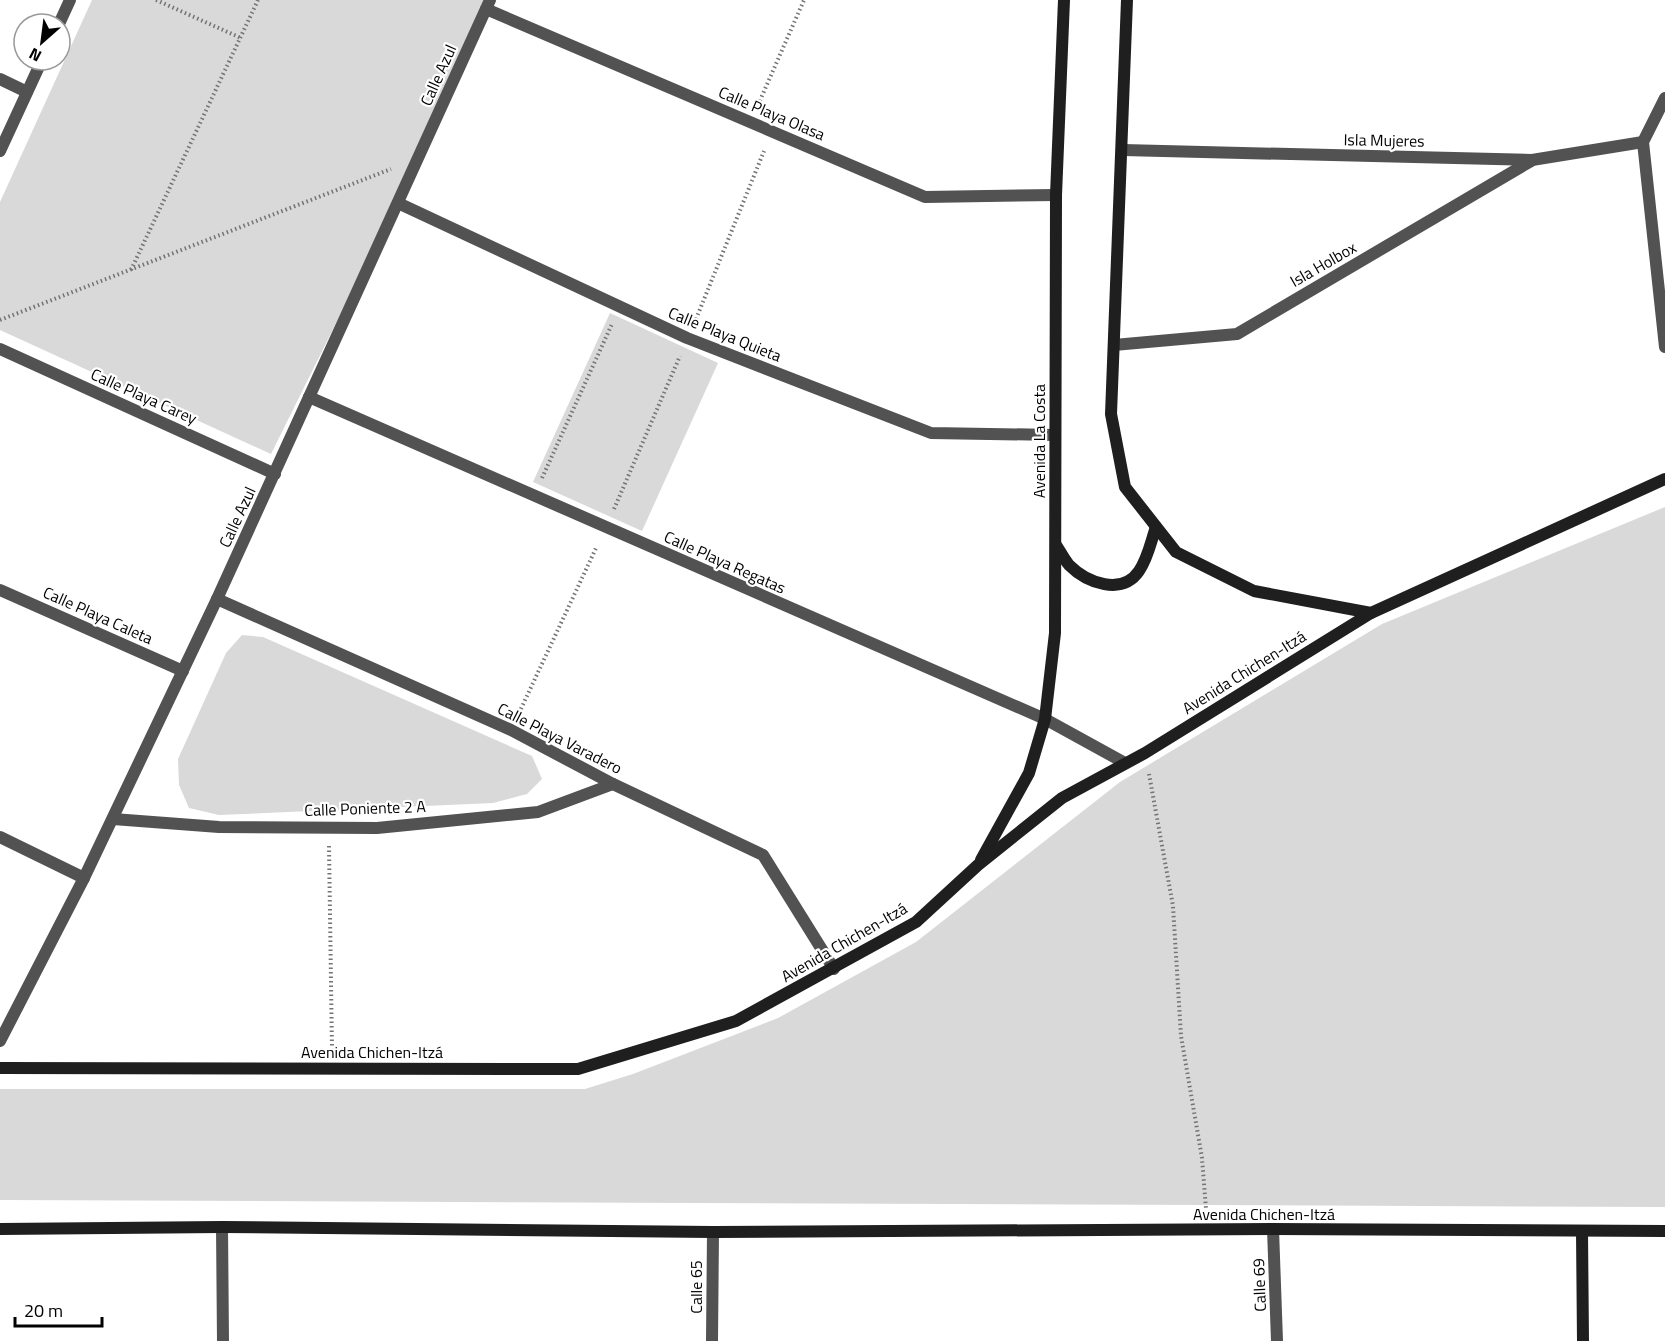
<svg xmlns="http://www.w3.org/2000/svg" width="1665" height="1341" viewBox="0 0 1665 1341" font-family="'Titillium Web',sans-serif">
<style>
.green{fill:#d9d9d9}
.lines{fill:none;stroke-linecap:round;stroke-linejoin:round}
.path{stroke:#747474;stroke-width:4;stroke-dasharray:1.5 3;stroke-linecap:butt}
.street{stroke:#525252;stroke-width:12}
.secondary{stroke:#1f1f1f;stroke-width:12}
.labels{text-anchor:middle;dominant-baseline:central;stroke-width:4.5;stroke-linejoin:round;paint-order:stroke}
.street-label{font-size:16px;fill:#000;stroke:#fff}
</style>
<rect width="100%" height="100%" fill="#fff"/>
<!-- green -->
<g class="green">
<path d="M92,0H485L418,158L271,454L0,330V202Z"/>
<path d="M610,313L718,363L642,531L533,482Z"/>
<path d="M1665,507V1207L0,1200V1089H585L633,1074L778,1018L916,942L1120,782L1382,624Z"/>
<path d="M242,635L263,637L532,756L542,779L527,794L493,803L219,815L189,808L179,785L178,759L226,653Z"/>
</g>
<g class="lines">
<!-- path -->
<g class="path">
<path d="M156,0L241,38"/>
<path d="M758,105L804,0"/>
<path d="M131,270L258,0"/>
<path d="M696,319L764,151"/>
<path d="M0,320L391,169"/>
<path d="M542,478L612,324"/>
<path d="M614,509L680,356"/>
<path d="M519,713L597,546"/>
<path d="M1149,774L1173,906L1181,1036L1202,1158L1206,1209"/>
<path d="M329,846L332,1049"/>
</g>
<!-- street -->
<g class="street">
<path d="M486,9L925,197L1056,195"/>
<path d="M59,24L70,0"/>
<path d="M0,79L27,92"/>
<path d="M1665,98L1643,142L1665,347"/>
<path d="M1123,150L1532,160L1643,142"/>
<path d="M0,151L42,60"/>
<path d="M398,203L687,338L931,433L1055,435"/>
<path d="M1114,345L1237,334L1531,161"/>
<path d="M0,349L275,474"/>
<path d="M309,397L1045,719L1125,763"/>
<path d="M0,590L183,671"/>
<path d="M217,599L511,730L613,784L763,855L834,969"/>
<path d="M113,819L219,827L377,828L538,812L613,784"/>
<path d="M0,837L84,878"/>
<path d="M0,1041L84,878L217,599L490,0"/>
<path d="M222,1227L223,1341"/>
<path d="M1273,1229L1277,1341"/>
<path d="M712,1341L713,1232"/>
</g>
<!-- secondary -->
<g class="secondary">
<path d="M1127,0L1111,414L1125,487L1176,552L1254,591L1371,613"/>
<path d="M1056,545C1060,551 1064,559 1069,565C1087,583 1122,596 1139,571C1148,558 1151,541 1156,527"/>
<path d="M981,860L1029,773L1045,719L1055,633L1056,195L1064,0"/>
<path d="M0,1068L578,1069L736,1021L916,922L978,865L1062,798L1145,753L1371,613L1665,479"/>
<path d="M0,1229L222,1227L713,1232L1273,1229L1665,1231"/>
<path d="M1582,1232L1583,1341"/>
</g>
</g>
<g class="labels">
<!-- street labels -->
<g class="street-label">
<text transform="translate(438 75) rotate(-66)">Calle Azul</text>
<text transform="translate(772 113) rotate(23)">Calle Playa Olasa</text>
<text transform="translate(1384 140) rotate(1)">Isla Mujeres</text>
<text transform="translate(1323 264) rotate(-30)">Isla Holbox</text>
<text transform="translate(725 334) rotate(22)">Calle Playa Quieta</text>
<text transform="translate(144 396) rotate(24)">Calle Playa Carey</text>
<text transform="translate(1039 441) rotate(-90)">Avenida La Costa</text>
<text transform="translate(237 517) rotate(-65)">Calle Azul</text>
<text transform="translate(725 562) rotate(24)">Calle Playa Regatas</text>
<text transform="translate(98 615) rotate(24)">Calle Playa Caleta</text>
<text transform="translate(1244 672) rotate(-32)">Avenida Chichen-Itzá</text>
<text transform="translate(560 738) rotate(27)">Calle Playa Varadero</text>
<text transform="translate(365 808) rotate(-2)">Calle Poniente 2 A</text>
<text transform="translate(844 942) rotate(-30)">Avenida Chichen-Itzá</text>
<text x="372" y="1052">Avenida Chichen-Itzá</text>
<text x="1264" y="1214">Avenida Chichen-Itzá</text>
<text transform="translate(1259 1285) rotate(-92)">Calle 69</text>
<text transform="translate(696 1287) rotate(-90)">Calle 65</text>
</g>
</g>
<!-- north arrow -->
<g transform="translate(42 42) rotate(208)"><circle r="28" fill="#ffffff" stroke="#999999" stroke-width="1.5"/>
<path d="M0-4.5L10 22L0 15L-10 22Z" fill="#000000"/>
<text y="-9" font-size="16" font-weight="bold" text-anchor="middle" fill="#000000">N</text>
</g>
<!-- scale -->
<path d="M15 1317v9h87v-9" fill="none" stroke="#000000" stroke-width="3"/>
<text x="24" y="1317" font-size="18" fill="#000000" stroke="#ffffff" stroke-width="4.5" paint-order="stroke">20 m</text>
</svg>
